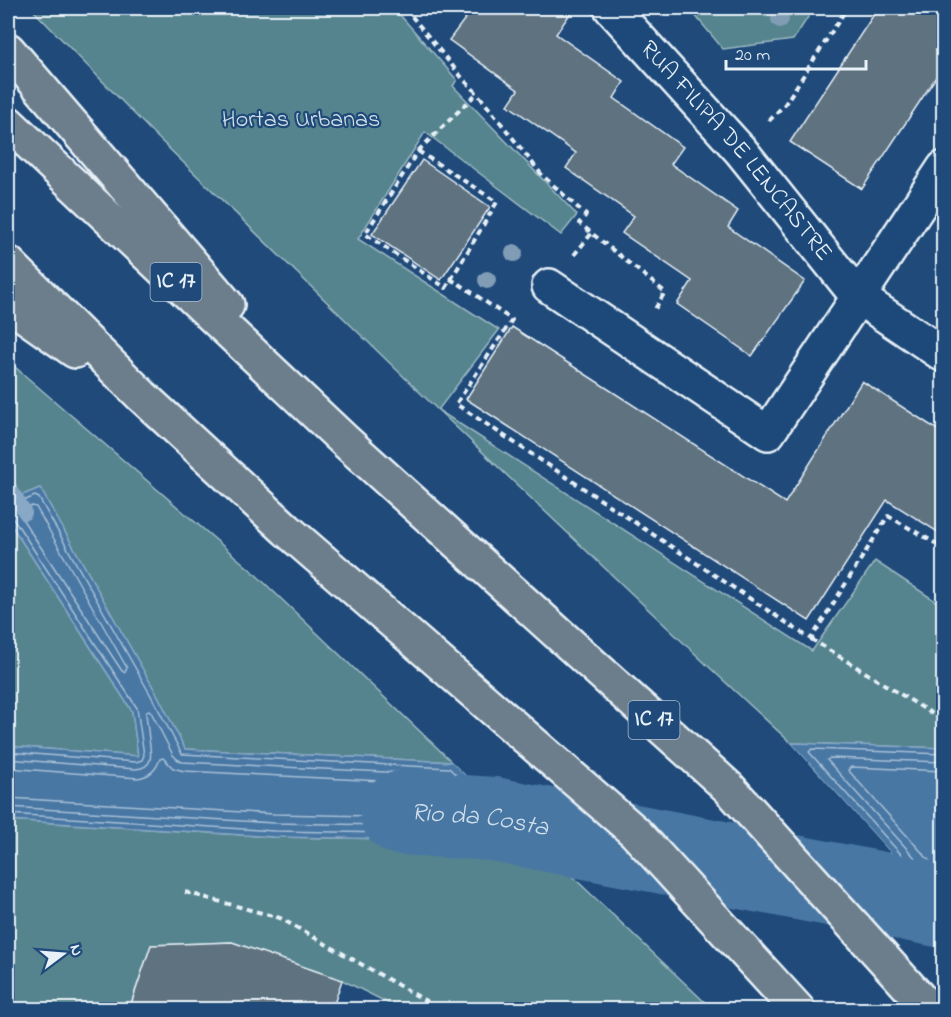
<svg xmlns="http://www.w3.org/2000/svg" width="951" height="1017" viewBox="0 0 951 1017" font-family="'Indie Flower',sans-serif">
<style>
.green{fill:#54848e;stroke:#9ebac3;stroke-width:1.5}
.water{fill:#4877a4;stroke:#88a8c6;stroke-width:1.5}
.pier{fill:#1f4a7a}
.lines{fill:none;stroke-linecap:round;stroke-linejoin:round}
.shore{stroke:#a8c0d6;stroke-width:1.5}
.stream{stroke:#88a8c6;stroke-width:14}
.river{stroke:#4877a4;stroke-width:84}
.building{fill:#5f7280;stroke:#e8f1f8;stroke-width:1.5}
.street-casing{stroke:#e8f1f8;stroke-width:38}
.highway-casing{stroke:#e8f1f8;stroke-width:38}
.path{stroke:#e8f1f8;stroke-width:4;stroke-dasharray:6 4.5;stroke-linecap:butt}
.street{stroke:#1f4a7a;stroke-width:33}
.highway{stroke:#6c7d8b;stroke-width:33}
.tree{fill:#819db6}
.labels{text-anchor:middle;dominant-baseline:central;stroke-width:4.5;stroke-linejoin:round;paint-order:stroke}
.shield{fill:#1f4a7a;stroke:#acbfd2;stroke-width:1.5}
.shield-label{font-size:22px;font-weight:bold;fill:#e8f1f8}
.park-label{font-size:24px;fill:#d2e1e8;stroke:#1f4a7a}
.street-label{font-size:24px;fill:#e8f1f8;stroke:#1f4a7a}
.water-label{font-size:26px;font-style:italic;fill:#d0dfeb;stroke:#1f4a7a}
</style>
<rect width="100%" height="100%" fill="#1f4a7a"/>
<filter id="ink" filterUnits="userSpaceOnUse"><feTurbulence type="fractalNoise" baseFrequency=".0167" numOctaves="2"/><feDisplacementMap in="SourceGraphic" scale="12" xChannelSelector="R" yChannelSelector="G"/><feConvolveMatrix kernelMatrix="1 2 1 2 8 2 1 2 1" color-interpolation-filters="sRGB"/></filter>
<g filter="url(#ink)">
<!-- green -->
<g class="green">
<path d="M31,8H394L457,80L453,86L577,215L561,235L425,132L358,239L499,330L438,410L812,651L875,561L943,606V748L791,743L709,667L437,409L153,133Z"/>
<path d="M689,8H814L793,40L723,49Z"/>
<path d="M8,361L252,571L452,762L185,749L159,698L40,488L8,501Z"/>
<path d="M8,520L132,711L138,756L8,746Z"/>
<path d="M8,820L273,837L535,841L712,1009H400L342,980L232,942L151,945L129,1009H8Z"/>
</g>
<!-- water -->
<g class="water">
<path d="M40,488L159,698L185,749L452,762L535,841L273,837L8,820V746L138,756L132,711L8,520V501Z"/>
<path d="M791,743L943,748V911Z"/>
</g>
<!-- pier -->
<g class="pier">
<path d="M789,741L943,911L944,914L789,745Z"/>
<path d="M449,759L454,760L537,839L538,843Z"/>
</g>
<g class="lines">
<!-- shore -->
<g class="shore">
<path d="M8,506H12L35,496L39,498L154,701L182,754L449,768L515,832L512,835L274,831L8,814"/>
<path d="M32,506L36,507L127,668L125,672L122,671L19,514L20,511Z"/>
<path d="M8,518H12L15,521L137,708L144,755L142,760L136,762L8,752"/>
<path d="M944,754L812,749L809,752L944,902"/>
<path d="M8,759L135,769C155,768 151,753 149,739C148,730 147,722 146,714L147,711L149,710L151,712L173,755L177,759L182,762L446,775L496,824L493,827L274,823L8,807"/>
<path d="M944,762L830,758L827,760L944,890"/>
<path d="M8,768L138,778C150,776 156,770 160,759L163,758L173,768L184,771L442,784L473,814L470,818L274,814L8,798"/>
<path d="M944,771L851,767L848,770L944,877"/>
</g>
<!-- stream -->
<path class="stream" d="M8,484L25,513"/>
<!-- river -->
<path class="river" id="s1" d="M402,813L493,819L944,906"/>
</g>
<!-- building -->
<g class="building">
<path d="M473,8H574L556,34L624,82L614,98L683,147L671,164L738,211L728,227L805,281L752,356L677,304L692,281L622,233L634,216L566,168L576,153L508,105L518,90L449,40Z"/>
<path d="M878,8H944V65L862,189L790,142Z"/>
<path d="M422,160L490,207L441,280L372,234Z"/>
<path d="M512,327L785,503L862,381L944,434V536L887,500L809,621L466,399Z"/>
<path d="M232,942L342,980L332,1010H129L151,945Z"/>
</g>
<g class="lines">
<!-- street casing -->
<g class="street-casing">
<g id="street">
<path id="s2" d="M611,8L741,151L858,297L944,355"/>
<path d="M549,286L768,433L944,168"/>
</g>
</g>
<!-- highway casing -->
<g class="highway-casing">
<g id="highway">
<path d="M8,50L227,305"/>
<path d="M8,123L344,440L729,788L930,1010"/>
<path d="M8,263L142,396L287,530L635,832L798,1010"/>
<path d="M8,304L75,351"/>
</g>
</g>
<!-- path -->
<g class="path">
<path d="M405,8L464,80L477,93L542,175L586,215L579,223L665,292L655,309"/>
<path d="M769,121L785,104L847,8"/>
<path d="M418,151L497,202L446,288L365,234Z"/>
<path d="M418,151L477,93"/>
<path d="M574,255L592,233"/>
<path d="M450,279L461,285L512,320L456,404L811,639L888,516L944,548"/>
<path d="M811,639L944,721"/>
<path d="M185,892L280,918L442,1010"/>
</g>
<!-- street -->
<use href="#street" class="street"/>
<!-- highway -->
<use href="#highway" class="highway"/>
</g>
<!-- trees -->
<g class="tree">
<circle cx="780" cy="19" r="9"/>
<circle cx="514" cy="253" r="9"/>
<circle cx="487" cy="280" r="9"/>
</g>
</g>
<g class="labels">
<!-- shield labels -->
<g class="shield">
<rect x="150.5" y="263" width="51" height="38" rx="4.5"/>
<rect x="628.5" y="701" width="51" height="38" rx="4.5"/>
</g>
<g class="shield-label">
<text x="176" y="282">IC 17</text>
<text x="654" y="720">IC 17</text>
</g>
<!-- park labels -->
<g class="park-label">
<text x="301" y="120">Hortas Urbanas</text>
</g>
<!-- street labels -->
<g class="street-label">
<text stroke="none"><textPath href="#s2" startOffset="190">RUA FILIPA DE LENCASTRE</textPath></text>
</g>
<!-- water labels -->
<g class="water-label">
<text stroke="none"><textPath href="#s1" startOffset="78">Rio da Costa</textPath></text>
</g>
</g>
<!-- margin -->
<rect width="951" height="1017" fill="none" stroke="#1f4a7a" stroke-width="30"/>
<rect x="15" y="15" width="921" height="987" fill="none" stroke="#e8f1f8" stroke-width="2" filter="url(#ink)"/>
<!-- north arrow -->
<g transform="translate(63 954) rotate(74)" stroke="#1f4a7a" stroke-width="4.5" paint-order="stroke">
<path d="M0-4.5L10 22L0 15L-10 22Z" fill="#e8f1f8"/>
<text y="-9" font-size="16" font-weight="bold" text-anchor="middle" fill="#e8f1f8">N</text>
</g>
<!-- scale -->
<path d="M726 60v9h140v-9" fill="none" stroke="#e8f1f8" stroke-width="3"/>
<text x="735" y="60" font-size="18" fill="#e8f1f8" stroke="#1f4a7a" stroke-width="4.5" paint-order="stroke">20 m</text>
</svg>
